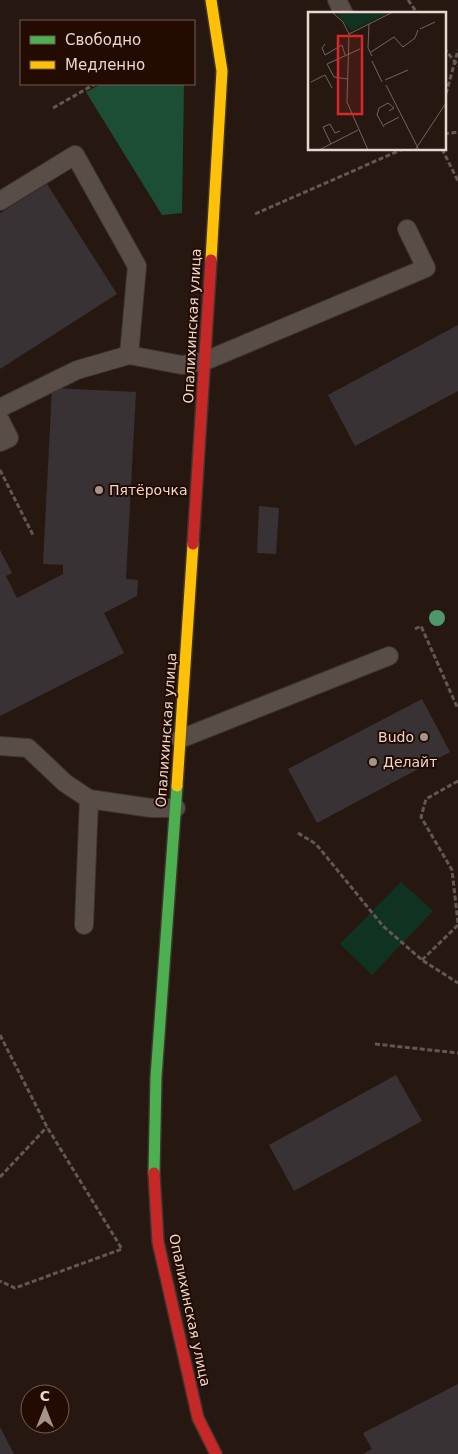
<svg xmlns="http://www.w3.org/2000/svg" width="458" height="1454" viewBox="0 0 458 1454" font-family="'DejaVu Sans',sans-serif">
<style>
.green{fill:#0f3221}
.forest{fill:#1c4e35}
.building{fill:#383234}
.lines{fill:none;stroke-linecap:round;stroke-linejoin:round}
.lane-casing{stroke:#3f332f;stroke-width:20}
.fast-casing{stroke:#3f332f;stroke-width:14}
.slow-casing{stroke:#3f332f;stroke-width:14}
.jam-casing{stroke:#3f332f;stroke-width:14}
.path{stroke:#625752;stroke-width:3;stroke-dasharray:5 2.5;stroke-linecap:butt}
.lane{stroke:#594d48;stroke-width:18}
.fast{stroke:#4caf50;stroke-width:11}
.slow{stroke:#ffc107;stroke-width:11}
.jam{stroke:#c62828;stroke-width:11}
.tree{fill:#4e966c}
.poi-dot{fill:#a5948c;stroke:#240b02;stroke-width:2}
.labels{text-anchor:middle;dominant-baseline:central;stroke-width:4;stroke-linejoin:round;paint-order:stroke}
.street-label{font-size:14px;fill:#ead7cf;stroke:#240b02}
.poi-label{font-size:14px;fill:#ead7cf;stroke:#240b02;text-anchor:start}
.inset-road{fill:none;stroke:#74645d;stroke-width:1}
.view{fill:#d62828;fill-opacity:0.15;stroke:#d62828;stroke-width:2.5}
.inset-edge{fill:none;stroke:#ead7cf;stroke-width:2.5}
</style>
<rect width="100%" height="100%" fill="#261811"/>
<!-- green -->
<path class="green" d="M401,882L433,911L372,975L340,944Z"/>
<!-- forest -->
<path class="forest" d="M101,84H184L182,213L162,215L86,92Z"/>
<!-- building -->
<g class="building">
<path d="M47,184L117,294L0,369V213Z"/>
<path d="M458,325V391L355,446L328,395Z"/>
<path d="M52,388L136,392L126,579L138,580L137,596L104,613L124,653L0,716V550L12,573L6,576L17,598L63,574V565L43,564Z"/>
<path d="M259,506L279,508L276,554L257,553Z"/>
<path d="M422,699L450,752L317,823L288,769Z"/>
<path d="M396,1075L422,1121L294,1191L269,1145Z"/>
<path d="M458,1384V1454H363L372,1449L363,1433Z"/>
<path d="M0,1427L14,1454H0Z"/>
</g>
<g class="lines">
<!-- lane casing -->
<g class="lane-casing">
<g id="lane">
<path d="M337,0L344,14"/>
<path d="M0,201L75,155L137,266L129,355"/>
<path d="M0,408L77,370L129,355L182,365L205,361L426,268L407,229"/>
<path d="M0,420L9,438L0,442"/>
<path d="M180,739L389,656"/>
<path d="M0,746L28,748L65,783L89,799L151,808H176"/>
<path d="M84,925L89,799"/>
</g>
</g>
<!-- fast casing -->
<g class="fast-casing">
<path id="fast" d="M154,1173L156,1077L177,786"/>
</g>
<!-- slow casing -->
<g class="slow-casing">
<g id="slow">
<path d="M211,260L222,71L211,0"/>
<path d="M177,786L193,544"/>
</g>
</g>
<!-- jam casing -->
<g class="jam-casing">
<g id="jam">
<path d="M193,544L211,260"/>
<path d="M154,1173L158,1242L198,1418L216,1454"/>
</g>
</g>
<!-- path -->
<g class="path">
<path d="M408,0L418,14"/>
<path d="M444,48L458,66"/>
<path d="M444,101L458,50"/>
<path d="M53,108L95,84"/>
<path d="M444,134L458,132"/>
<path d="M442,149L458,181"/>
<path d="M255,214L403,149"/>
<path d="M0,470L33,535"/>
<path d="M415,629L421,626L458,709"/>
<path d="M458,781L426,799L421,817L452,870L458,923"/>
<path d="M298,833L316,844L383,926L422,960L458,983"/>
<path d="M422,960L458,925"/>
<path d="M0,1035L47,1127L122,1249L15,1288L0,1281"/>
<path d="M375,1044L458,1053"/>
<path d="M0,1177L47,1127"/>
</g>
<!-- lane -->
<use href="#lane" class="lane"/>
<!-- fast -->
<use href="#fast" class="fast"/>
<!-- slow -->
<use href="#slow" class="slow"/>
<!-- jam -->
<use href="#jam" class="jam"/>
</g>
<!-- trees -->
<circle class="tree" cx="437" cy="618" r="8"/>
<!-- markers -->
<g class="poi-dot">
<circle cx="99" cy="490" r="5"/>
<circle cx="424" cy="737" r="5"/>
<circle cx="373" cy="762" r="5"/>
</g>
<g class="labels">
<!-- street labels -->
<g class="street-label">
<text transform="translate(192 326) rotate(-87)">Опалихинская улица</text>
<text transform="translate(166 730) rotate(-86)">Опалихинская улица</text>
<text transform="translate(190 1310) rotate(78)">Опалихинская улица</text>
</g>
<!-- poi labels -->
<g class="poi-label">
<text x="109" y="490">Пятёрочка</text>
<text x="414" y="737" text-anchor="end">Budo</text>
<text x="383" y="762">Делайт</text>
</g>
</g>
<!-- overview -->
<g transform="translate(308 12)">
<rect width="138" height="138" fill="#261811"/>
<path d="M28,0H82L43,19Z" fill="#0f3221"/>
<path class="inset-road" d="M24,0L35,10L41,22L39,90L60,138M61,12L60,36L64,44M112,17L127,10M41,22L85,0M17,32L14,36L17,43L34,33L37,43M63,40L86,25L95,35L107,26L110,18M64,49L74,70M40,67L26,65L19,52L52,37M77,68L100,58M3,70L17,63L24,76M78,73L111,138M76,113L91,105M76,115L69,103L71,96L80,91L86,96L81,99M23,132L15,115L22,112L27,121L32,119M11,138L50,118M107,138L138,91"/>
<path class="view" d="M30,24H54V102H30Z"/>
<rect width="138" height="138" class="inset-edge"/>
</g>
<!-- legend -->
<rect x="20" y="20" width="175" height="65" fill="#240b02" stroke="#735d54"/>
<rect x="30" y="36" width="25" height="8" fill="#4caf50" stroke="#735d54"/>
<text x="65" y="45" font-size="15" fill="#ead7cf">Свободно</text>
<rect x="30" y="61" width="25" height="8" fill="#ffc107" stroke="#735d54"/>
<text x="65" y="70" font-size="15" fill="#ead7cf">Медленно</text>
<!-- north arrow -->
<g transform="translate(45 1409)"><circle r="24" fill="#240b02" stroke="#735d54"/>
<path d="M0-4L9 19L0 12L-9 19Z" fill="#a5948c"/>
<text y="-8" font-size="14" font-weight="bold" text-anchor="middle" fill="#ead7cf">С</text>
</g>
</svg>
